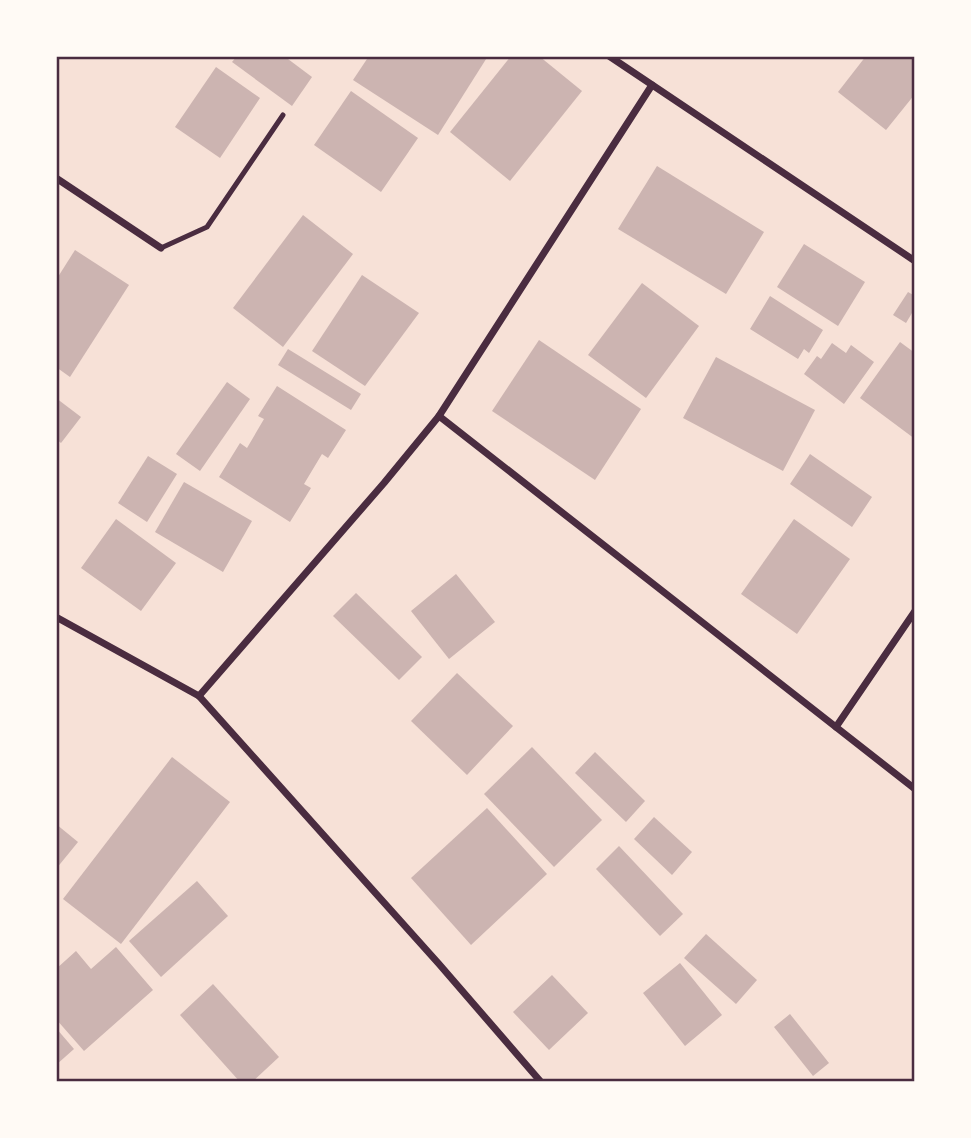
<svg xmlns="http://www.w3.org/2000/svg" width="971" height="1138" viewBox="0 0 971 1138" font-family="'IBM Plex Sans',sans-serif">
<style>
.building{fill:#ccb4b1}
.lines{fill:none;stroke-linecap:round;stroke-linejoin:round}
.service{stroke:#4a2c40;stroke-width:5}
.minor{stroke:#4a2c40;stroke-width:7}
.neatline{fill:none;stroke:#4a2c40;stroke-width:2.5}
</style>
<rect width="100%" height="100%" fill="#f7e1d7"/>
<!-- building -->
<g class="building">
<path d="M237,56H284L312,77L292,106L232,62Z"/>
<path d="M369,56H488L438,135L353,80Z"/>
<path d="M511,56H539L582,91L510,181L450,132Z"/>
<path d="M866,56H915V94L886,130L838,92Z"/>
<path d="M216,67L260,98L220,158L175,127Z"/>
<path d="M351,91L418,138L381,192L314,145Z"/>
<path d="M657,166L764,232L726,294L618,229Z"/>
<path d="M303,215L353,254L283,347L233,308Z"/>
<path d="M804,244L865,282L838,326L777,287Z"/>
<path d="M75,250L129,285L70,377L56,367V280Z"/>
<path d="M362,275L419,313L365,386L312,351Z"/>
<path d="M642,283L699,326L646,398L588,355Z"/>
<path d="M908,292L915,296V308L906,323L893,315Z"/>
<path d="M770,296L823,330L809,353L804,349L798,359L750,329Z"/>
<path d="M539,340L641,409L595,480L492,411Z"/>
<path d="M900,342L915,353V439L860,398Z"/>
<path d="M832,343L846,353L851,345L874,362L844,404L804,374L817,356L821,359Z"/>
<path d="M288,349L361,394L351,410L278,365Z"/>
<path d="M716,357L815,410L783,471L683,418Z"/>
<path d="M227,382L250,399L200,471L176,454Z"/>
<path d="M277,386L346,430L328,458L322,454L304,484L311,488L290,522L219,477L240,443L247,448L264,419L258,416Z"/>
<path d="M56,398L81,417L61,443L56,439Z"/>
<path d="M810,454L872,497L852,527L790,484Z"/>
<path d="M148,456L177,474L147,522L118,503Z"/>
<path d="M184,482L252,521L223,572L155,532Z"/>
<path d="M116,519L176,563L141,611L81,568Z"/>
<path d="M794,519L850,559L797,634L741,594Z"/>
<path d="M456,574L495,622L449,659L411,611Z"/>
<path d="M356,593L422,657L399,680L333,616Z"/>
<path d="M457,673L513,726L467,775L411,721Z"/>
<path d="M532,747L602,820L554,867L484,794Z"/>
<path d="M595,752L645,801L626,822L575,773Z"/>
<path d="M172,757L230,802L121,944L63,899Z"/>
<path d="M487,808L547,874L471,945L411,878Z"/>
<path d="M654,817L692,852L672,875L634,839Z"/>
<path d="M56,824L78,842L56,869Z"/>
<path d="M619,846L683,914L660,936L596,869Z"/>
<path d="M197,881L228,916L161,977L129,941Z"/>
<path d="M706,934L757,980L736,1004L684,958Z"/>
<path d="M116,947L153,990L84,1051L56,1019V969L76,951L91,969Z"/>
<path d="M680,963L722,1015L685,1046L643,993Z"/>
<path d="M552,975L588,1013L549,1050L513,1012Z"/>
<path d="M213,984L279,1057L252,1082H240L180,1015Z"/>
<path d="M790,1014L829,1063L813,1076L774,1027Z"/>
<path d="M56,1028L74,1049L56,1065Z"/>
</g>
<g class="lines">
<!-- service -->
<path class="service" d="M161,248L207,227L283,115"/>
<!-- minor -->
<g class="minor">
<path d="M609,56L915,261"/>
<path d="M56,178L161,248"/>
<path d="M439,416L915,789"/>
<path d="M56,617L199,696L439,964L541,1082"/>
<path d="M199,696L384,483L439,416L652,85"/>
<path d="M836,727L915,611"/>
</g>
</g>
<!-- border -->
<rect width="971" height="1138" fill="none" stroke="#fffaf5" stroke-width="116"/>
<rect x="58" y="58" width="855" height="1022" class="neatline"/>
</svg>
